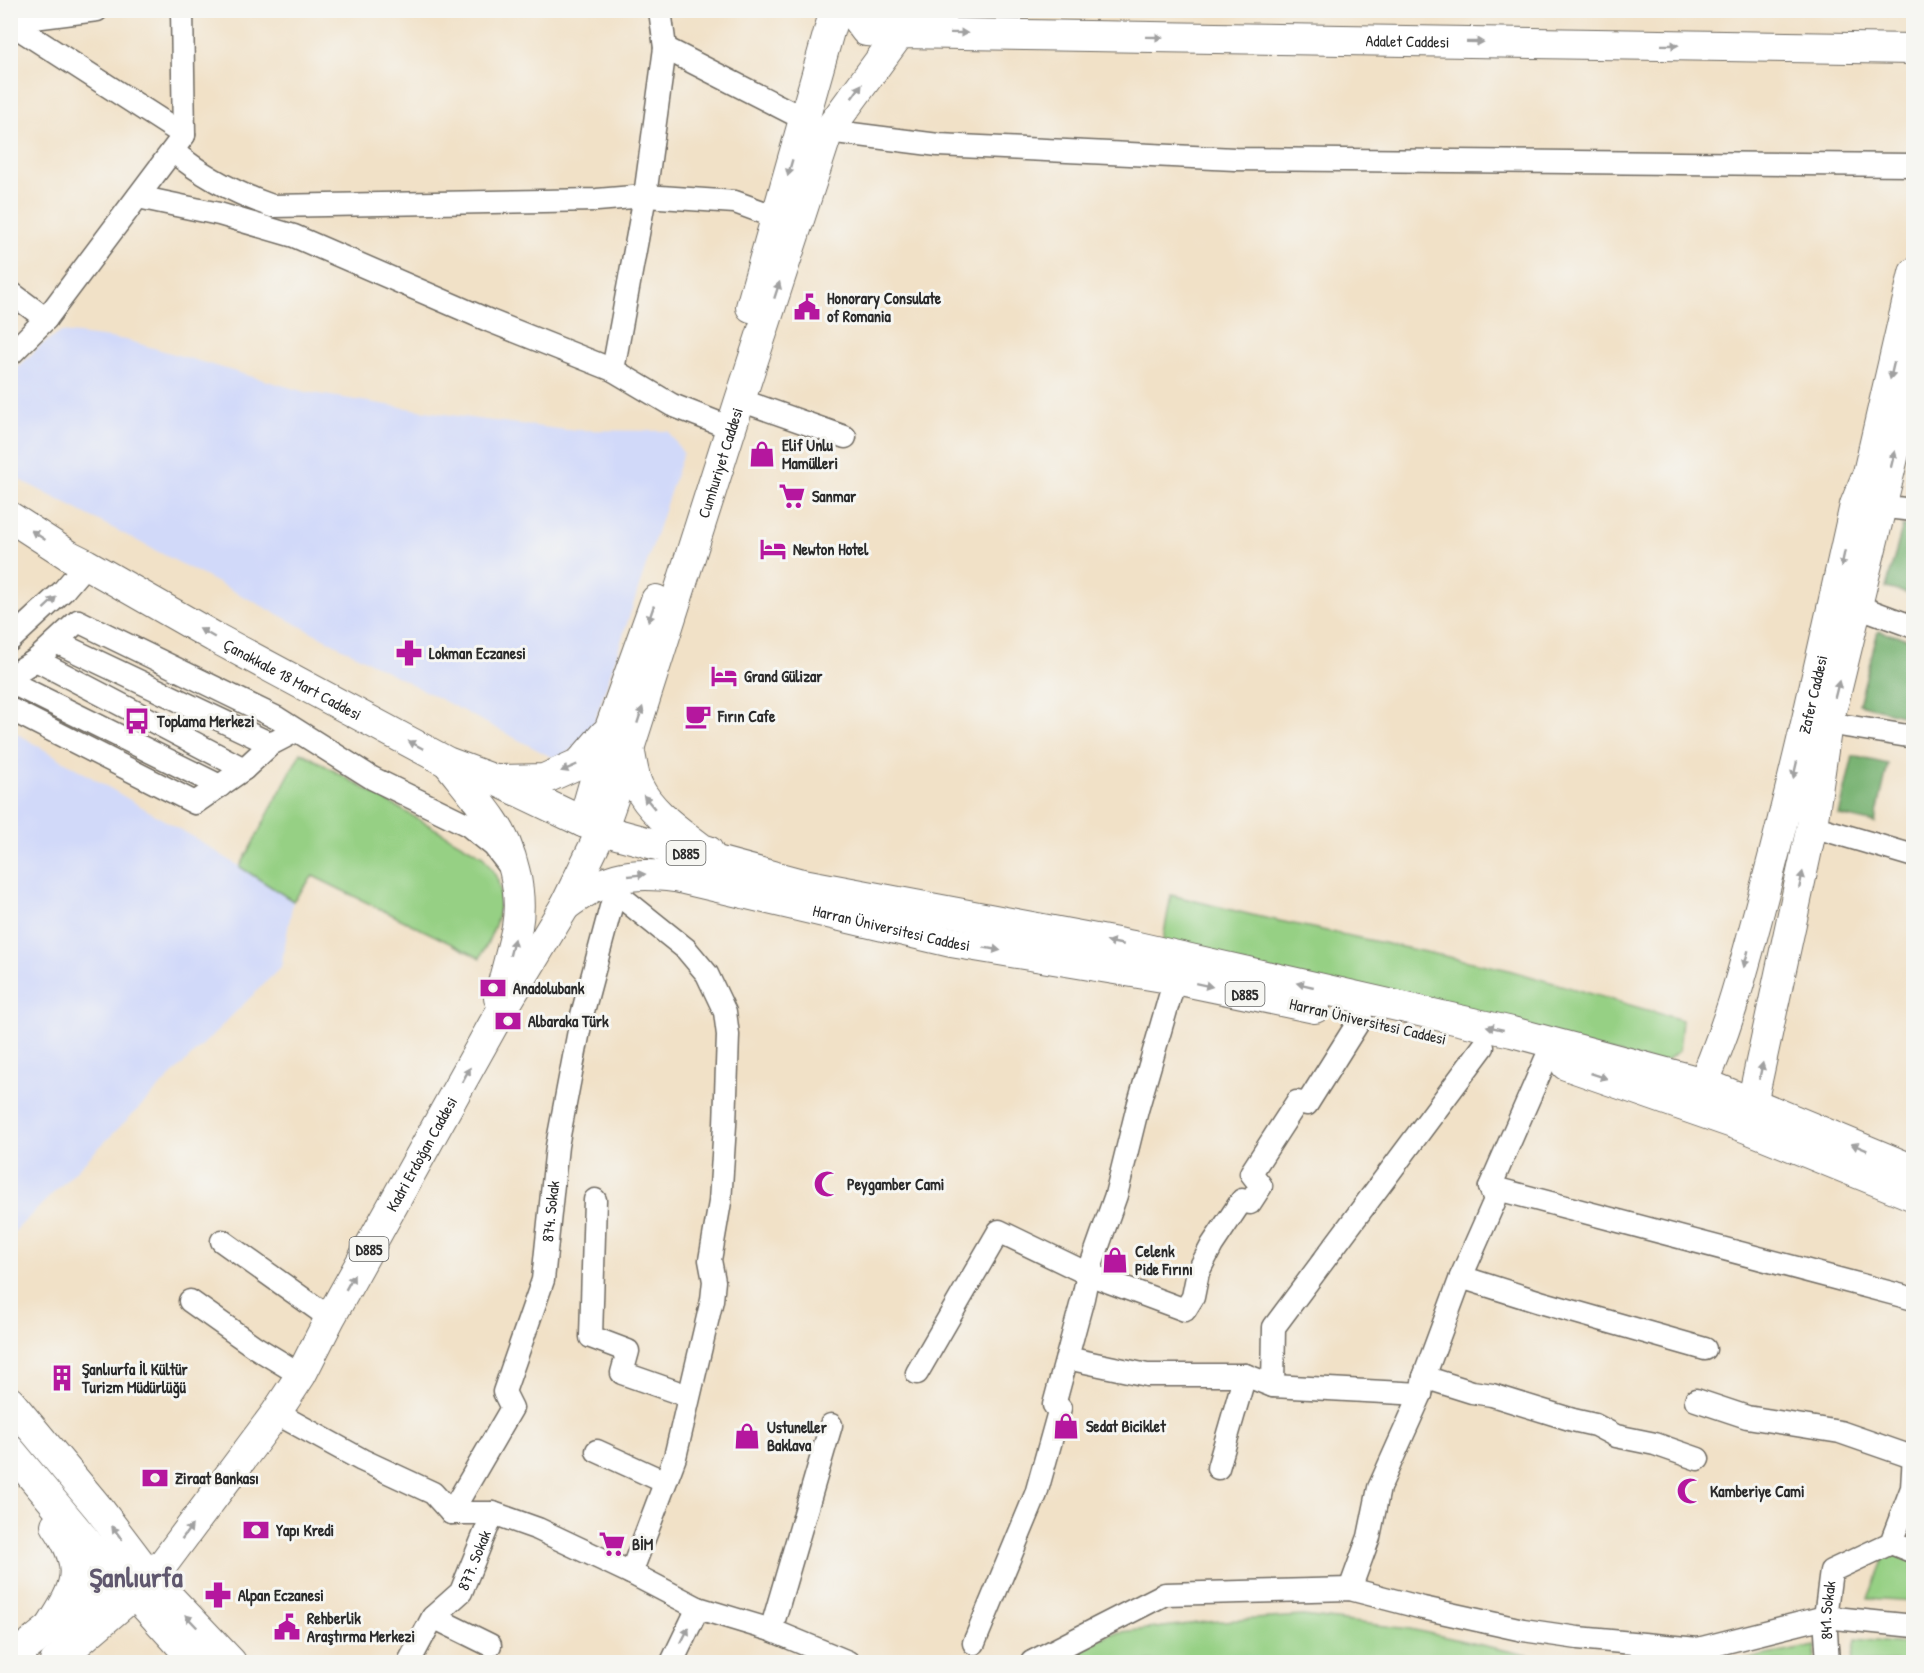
<svg xmlns="http://www.w3.org/2000/svg" width="1924" height="1673" viewBox="0 0 1924 1673" font-family="'Patrick Hand',sans-serif">
<style>
.built{fill:#d1d9f9}
.green{fill:#96d084;stroke:#607e58;stroke-width:1.5}
.forest{fill:#78b272;stroke:#526e4e;stroke-width:1.5}
.lines{fill:none;stroke-linecap:round;stroke-linejoin:round}
.stream{stroke:#56c2ce;stroke-width:5}
.minor-casing{stroke:#706b62;stroke-width:25}
.major-casing{stroke:#706b62;stroke-width:32}
.minor{stroke:#fff;stroke-width:22}
.major{stroke:#fff;stroke-width:30}
.oneway{fill:#a0a0a0}
.labels{text-anchor:middle;dominant-baseline:central;stroke-width:6;stroke-linejoin:round;paint-order:stroke}
.shield{fill:#f6f6f2;stroke:#686867;stroke-width:1.5}
.shield-label{font-size:15px;font-weight:bold;fill:#2b2b2b}
.street-label{font-size:16px;fill:#2b2b2b;stroke:#f6f6f2}
.poi-label{font-size:16px;font-weight:bold;fill:#2b2b2b;stroke:#f6f6f2;text-anchor:start}
.town-label{font-size:28px;font-weight:bold;fill:#60586e;stroke:#f6f6f2}
</style>
<rect width="100%" height="100%" fill="#f6f6f2"/>
<filter id="ink" filterUnits="userSpaceOnUse"><feTurbulence type="fractalNoise" baseFrequency=".0167" numOctaves="2"/><feDisplacementMap in="SourceGraphic" scale="12" xChannelSelector="R" yChannelSelector="G"/><feConvolveMatrix kernelMatrix="1 2 1 2 8 2 1 2 1" color-interpolation-filters="sRGB"/></filter>
<filter id="wash" filterUnits="userSpaceOnUse"><feTurbulence type="fractalNoise" baseFrequency=".008" numOctaves="4" result="noise"/><feDisplacementMap in="SourceGraphic" scale="24" xChannelSelector="R" yChannelSelector="G"/><feGaussianBlur stdDeviation="1.35" result="paint"/><feColorMatrix in="noise" values="0 0 0 0 0 0 0 0 0 0 0 0 0 0 0 0 0 1.4 0 .05"/><feComposite in="paint" operator="in"/></filter>
<g filter="url(#wash)">
<rect width="100%" height="100%" fill="#f1e1c7"/>
<!-- built -->
<g class="built">
<path d="M61,332L126,340L305,392L477,419L567,430L668,431L683,453L590,736L557,760L11,475V374L41,345Z"/>
<path d="M11,730L198,840L293,901L281,967L11,1235Z"/>
</g>
<!-- green -->
<g class="green">
<path d="M301,752L483,856C487,863 495,872 498,881C506,908 492,934 480,958L313,876L293,901L240,867Z"/>
<path d="M1171,895L1256,916L1505,969L1682,1020L1679,1051L1662,1064L1162,945Z"/>
<path d="M1887,1551L1913,1561V1601L1868,1598Z"/>
<path d="M1303,1616L1410,1629L1557,1662H1055L1113,1633L1206,1622Z"/>
<path d="M1856,1639L1913,1645V1662H1852Z"/>
<path d="M1816,1646L1814,1662H1738L1762,1656Z"/>
</g>
<!-- forest -->
<g class="forest">
<path d="M1903,525L1913,528V595L1886,588Z"/>
<path d="M1878,631L1913,640V683L1905,716L1859,704Z"/>
<path d="M1853,756L1888,764L1875,823L1839,815Z"/>
</g>
<g class="lines">
<!-- stream -->
<path class="stream" d="M1214,1662L1230,1657L1270,1662"/>
</g>
</g>
<g filter="url(#ink)">
<g class="lines">
<!-- minor casing -->
<g class="minor-casing">
<g id="minor">
<path d="M10,21L97,10"/>
<path d="M10,23L184,135"/>
<path d="M665,48L804,119"/>
<path d="M828,131L938,145L1235,159L1914,165"/>
<path d="M173,151C202,176 235,193 272,206L597,200L645,196L735,202L776,217"/>
<path d="M138,197L219,214L294,236L490,321L613,370L672,405L718,423"/>
<path d="M10,292L46,319"/>
<path d="M10,355L46,319L184,135L182,10"/>
<path d="M613,370L645,196L665,48L660,10"/>
<path d="M740,400L845,437"/>
<path d="M1867,505L1914,510"/>
<path d="M1857,606L1914,627"/>
<path d="M10,640L63,591L86,564"/>
<path d="M56,642L271,744"/>
<path d="M36,660L244,769"/>
<path d="M10,676L36,660L78,621L277,718L372,778L468,825L494,846L508,864"/>
<path d="M10,682L220,786"/>
<path d="M10,709L195,803L244,769L271,744L296,731"/>
<path d="M1827,723L1914,737"/>
<path d="M1812,826L1914,856"/>
<path d="M1490,1187L1914,1299"/>
<path d="M595,1200L591,1337L628,1351L622,1373L688,1396"/>
<path d="M222,1241L330,1318"/>
<path d="M1461,1277L1540,1302L1705,1349"/>
<path d="M190,1301L255,1347L301,1375"/>
<path d="M1067,1358L1147,1375H1245L1273,1386L1274,1327L1483,1047"/>
<path d="M917,1373L999,1231L1088,1274L1185,1310L1193,1297L1198,1272L1212,1245L1242,1200L1250,1203L1261,1186L1251,1173L1297,1102L1307,1104L1361,1018"/>
<path d="M1424,1377L1472,1392L1492,1395L1573,1420L1595,1425L1616,1436L1655,1444L1698,1459"/>
<path d="M1273,1386L1421,1394"/>
<path d="M1696,1400L1747,1417L1840,1432L1912,1457"/>
<path d="M276,1413L362,1460L433,1493L451,1513H493L538,1529L631,1573L698,1608L771,1630L848,1662"/>
<path d="M597,1451L665,1482"/>
<path d="M1218,1468L1245,1375"/>
<path id="s1" d="M451,1513L512,1408L504,1392L543,1280L557,1146L582,1015L615,892L686,949L707,974L725,1012L728,1035L725,1125L720,1202L710,1260L714,1281L712,1300L675,1457L631,1573"/>
<path d="M1891,1543L1914,1552"/>
<path d="M1350,1589L1369,1537L1379,1488L1421,1394L1424,1377L1461,1277L1495,1200L1490,1187L1546,1059"/>
<path d="M433,1617L490,1645"/>
<path d="M771,1630L831,1425"/>
<path d="M974,1643L1036,1494L1060,1408L1054,1405L1083,1298L1088,1274L1116,1195L1137,1110L1175,979"/>
<path id="s2" d="M409,1662L433,1617L461,1592L493,1513"/>
<path d="M672,1662L698,1608"/>
<path d="M1032,1662L1165,1594L1350,1589L1423,1608L1523,1630L1578,1638L1698,1649L1825,1617L1914,1626"/>
<path id="s3" d="M1828,1662L1825,1617L1831,1571L1891,1543L1912,1488L1914,1455"/>
</g>
</g>
<!-- major casing -->
<g class="major-casing">
<g id="major">
<path d="M850,10L866,31L900,33L909,10"/>
<path d="M751,307L835,10"/>
<path id="s4" d="M10,517L70,556L86,564L214,637L447,762L495,780L583,822L602,830L798,883L1133,946L1512,1032L1704,1083L1914,1170"/>
<path d="M629,749C632,761 633,775 638,786C651,813 679,831 702,849L708,851"/>
<path d="M448,763C463,782 479,801 493,821C513,849 523,893 517,927C512,951 505,975 499,998"/>
<path d="M501,780L544,779L580,763L604,735"/>
<path d="M583,822L610,728L656,600"/>
<path id="s5" d="M565,906C605,877 626,871 675,877L951,942L1175,979L1315,1008"/>
<path d="M1566,1065L1747,1128L1914,1196"/>
<path id="s6" d="M1695,1101C1729,1031 1747,956 1767,881C1800,757 1827,631 1855,505L1868,473L1914,273"/>
<path d="M1748,1122L1812,826L1827,723L1834,700L1914,371"/>
<path d="M10,1402L99,1509L152,1579L231,1662"/>
<path d="M10,1450L115,1576L135,1595L196,1662"/>
<path d="M50,1628C77,1586 86,1569 56,1525"/>
<path d="M10,1660L115,1576L131,1567"/>
<path id="s7" d="M55,1662L152,1579L276,1413L301,1375L330,1318L493,1025L565,906L602,830L613,799L740,400L828,131L900,33L1914,49"/>
</g>
</g>
<!-- minor -->
<use href="#minor" class="minor"/>
<!-- major -->
<use href="#major" class="major"/>
</g>
<!-- one-way arrows -->
<defs><path id="oneway-solid" d="M-6-.8H1V-3.2L6.5 0L1 3.2V.8H-6Z" transform="scale(1.5)"/></defs>
<g class="oneway">
<use href="#oneway-solid" transform="translate(959 33) rotate(1)"/>
<use href="#oneway-solid" transform="translate(1154 37) rotate(1)"/>
<use href="#oneway-solid" transform="translate(1475 42) rotate(1)"/>
<use href="#oneway-solid" transform="translate(1670 45) rotate(1)"/>
<use href="#oneway-solid" transform="translate(857 91) rotate(-54)"/>
<use href="#oneway-solid" transform="translate(790 168) rotate(106)"/>
<use href="#oneway-solid" transform="translate(777 290) rotate(-72)"/>
<use href="#oneway-solid" transform="translate(1892 371) rotate(103)"/>
<use href="#oneway-solid" transform="translate(1893 459) rotate(-76)"/>
<use href="#oneway-solid" transform="translate(38 535) rotate(-146)"/>
<use href="#oneway-solid" transform="translate(1843 559) rotate(102)"/>
<use href="#oneway-solid" transform="translate(50 603) rotate(-43)"/>
<use href="#oneway-solid" transform="translate(651 614) rotate(109)"/>
<use href="#oneway-solid" transform="translate(207 633) rotate(-150)"/>
<use href="#oneway-solid" transform="translate(1837 689) rotate(-76)"/>
<use href="#oneway-solid" transform="translate(640 715) rotate(-72)"/>
<use href="#oneway-solid" transform="translate(416 745) rotate(-152)"/>
<use href="#oneway-solid" transform="translate(569 768) rotate(157)"/>
<use href="#oneway-solid" transform="translate(1795 770) rotate(103)"/>
<use href="#oneway-solid" transform="translate(649 802) rotate(-130)"/>
<use href="#oneway-solid" transform="translate(637 875) rotate(-6)"/>
<use href="#oneway-solid" transform="translate(1801 880) rotate(-78)"/>
<use href="#oneway-solid" transform="translate(1115 943) rotate(-169)"/>
<use href="#oneway-solid" transform="translate(512 947) rotate(-76)"/>
<use href="#oneway-solid" transform="translate(992 949) rotate(10)"/>
<use href="#oneway-solid" transform="translate(1746 959) rotate(105)"/>
<use href="#oneway-solid" transform="translate(1204 985) rotate(12)"/>
<use href="#oneway-solid" transform="translate(1305 985) rotate(-167)"/>
<use href="#oneway-solid" transform="translate(1495 1028) rotate(-167)"/>
<use href="#oneway-solid" transform="translate(1761 1071) rotate(-78)"/>
<use href="#oneway-solid" transform="translate(466 1075) rotate(-61)"/>
<use href="#oneway-solid" transform="translate(1599 1076) rotate(19)"/>
<use href="#oneway-solid" transform="translate(1859 1147) rotate(-158)"/>
<use href="#oneway-solid" transform="translate(350 1282) rotate(-61)"/>
<use href="#oneway-solid" transform="translate(187 1532) rotate(-53)"/>
<use href="#oneway-solid" transform="translate(117 1533) rotate(-127)"/>
<use href="#oneway-solid" transform="translate(191 1621) rotate(-134)"/>
<use href="#oneway-solid" transform="translate(685 1635) rotate(-64)"/>
</g>
</g>
<!-- icons -->
<defs>
<g id="civic-bare" transform="scale(2.07)"><path d="M-.6-6.5H3V-4.5H.6V-3L4-1V1h2V6H-6V1h2V-1L-.6-3ZM-1.2 2.5V6h2.4V2.5Z" fill="#b5179e" stroke="#f6f6f2" stroke-width="2.5" paint-order="stroke"/></g>
<g id="shop-bare" transform="scale(2.07)"><path d="M-5-2.5h2.3a2.7 3.5 0 0 1 5.4 0H5L5.5 6h-11ZM-1.5-2.5h3a1.5 2.3 0 0 0-3 0Z" fill="#b5179e" stroke="#f6f6f2" stroke-width="2.5" paint-order="stroke"/></g>
<g id="supermarket-bare" transform="scale(2.07)"><path d="M-6-5.5h2.5l.6 2H6L4.5 2H-2.5L-4.4-4H-6ZM-1.5 3.2a1.3 1.3 0 1 0 .1 0ZM3 3.2a1.3 1.3 0 1 0 .1 0Z" fill="#b5179e" stroke="#f6f6f2" stroke-width="2.5" paint-order="stroke"/></g>
<g id="hotel-bare" transform="scale(2.07)"><path d="M-6-4.5h1.5V1H6V5H4.5V3h-9V5H-6ZM-4 0a1.8 1.8 0 1 1 3.6 0ZM.5 0V-2.5h3Q6-2.5 6 0Z" fill="#b5179e" stroke="#f6f6f2" stroke-width="2.5" paint-order="stroke"/></g>
<g id="pharmacy-bare" transform="scale(2.07)"><path d="M-2-6h4v4h4v4h-4v4h-4v-4h-4v-4h4Z" fill="#b5179e" stroke="#f6f6f2" stroke-width="2.5" paint-order="stroke"/></g>
<g id="cafe-bare" transform="scale(2.07)"><path d="M-5.5-4.5H6V0H3Q3 3.5 0 3.5H-2.5Q-5.5 3.5-5.5 0ZM3-3.2v2h1.7v-2ZM-6 4.5H4V6H-6Z" fill="#b5179e" stroke="#f6f6f2" stroke-width="2.5" paint-order="stroke"/></g>
<g id="bus-bare" transform="scale(2.07)"><path d="M-5-6H5V4H4V6H2V4H-2V6H-4V4H-5ZM-3.5-4V0h7V-4ZM-3.5 1.2v1.5H-2V1.2ZM2 1.2v1.5H3.5V1.2Z" fill="#b5179e" stroke="#f6f6f2" stroke-width="2.5" paint-order="stroke"/></g>
<g id="bank-bare" transform="scale(2.07)"><path d="M-6-4H6V4H-6ZM0-2.3a2.3 2.3 0 1 0 0 4.6a2.3 2.3 0 1 0 0-4.6Z" fill="#b5179e" stroke="#f6f6f2" stroke-width="2.5" paint-order="stroke"/></g>
<g id="mosque-bare" transform="scale(2.07)"><path d="M3.5-4.9A6 6 0 1 0 3.5 4.9A5 5 0 1 1 3.5-4.9Z" fill="#b5179e" stroke="#f6f6f2" stroke-width="2.5" paint-order="stroke"/></g>
<g id="building-bare" transform="scale(2.07)"><path d="M-4-6H4V6H1V3H-1V6H-4ZM-2.5-4.3h1.7v1.8h-1.7ZM.8-4.3h1.7v1.8H.8ZM-2.5-1h1.7V.8h-1.7ZM.8-1h1.7V.8H.8Z" fill="#b5179e" stroke="#f6f6f2" stroke-width="2.5" paint-order="stroke"/></g>
</defs>
<g fill-rule="evenodd">
<use href="#civic-bare" x="807" y="307"/>
<use href="#shop-bare" x="762" y="454"/>
<use href="#supermarket-bare" x="792" y="496"/>
<use href="#hotel-bare" x="773" y="549"/>
<use href="#pharmacy-bare" x="409" y="653"/>
<use href="#hotel-bare" x="724" y="676"/>
<use href="#cafe-bare" x="698" y="716"/>
<use href="#bus-bare" x="137" y="721"/>
<use href="#bank-bare" x="493" y="988"/>
<use href="#bank-bare" x="508" y="1021"/>
<use href="#mosque-bare" x="827" y="1184"/>
<use href="#shop-bare" x="1115" y="1260"/>
<use href="#building-bare" x="62" y="1378"/>
<use href="#shop-bare" x="1066" y="1426"/>
<use href="#shop-bare" x="747" y="1436"/>
<use href="#bank-bare" x="155" y="1478"/>
<use href="#mosque-bare" x="1690" y="1491"/>
<use href="#bank-bare" x="256" y="1530"/>
<use href="#supermarket-bare" x="612" y="1544"/>
<use href="#pharmacy-bare" x="218" y="1595"/>
<use href="#civic-bare" x="287" y="1627"/>
</g>
<g class="labels">
<!-- shield labels -->
<g class="shield">
<rect x="666.5" y="841" width="39" height="24" rx="4.5"/>
<rect x="1225.5" y="982" width="39" height="24" rx="4.5"/>
<rect x="349.5" y="1237" width="39" height="24" rx="4.5"/>
</g>
<g class="shield-label">
<text x="686" y="853">D885</text>
<text x="1245" y="994">D885</text>
<text x="369" y="1249">D885</text>
</g>
<!-- street labels -->
<g class="street-label">
<text stroke="none"><textPath href="#s7" startOffset="2367">Adalet Caddesi</textPath></text>
<text stroke="none"><textPath href="#s7" startOffset="1389">Cumhuriyet Caddesi</textPath></text>
<text stroke="none"><textPath href="#s4" startOffset="326">Çanakkale 18 Mart Caddesi</textPath></text>
<text stroke="none"><textPath href="#s6" startOffset="424">Zafer Caddesi</textPath></text>
<text stroke="none"><textPath href="#s5" startOffset="340">Harran Üniversitesi Caddesi</textPath></text>
<text transform="translate(1368 1021) rotate(13)">Harran Üniversitesi Caddesi</text>
<text stroke="none"><textPath href="#s7" startOffset="632">Kadri Erdoğan Caddesi</textPath></text>
<text stroke="none"><textPath href="#s1" startOffset="327">874. Sokak</textPath></text>
<text stroke="none"><textPath href="#s2" startOffset="123">877. Sokak</textPath></text>
<text stroke="none"><textPath href="#s3" startOffset="52">841. Sokak</textPath></text>
</g>
<!-- poi labels -->
<g class="poi-label">
<text x="827" y="298">Honorary Consulate<tspan x="827" dy="18">of Romania</tspan></text>
<text x="782" y="445">Elif Unlu<tspan x="782" dy="18">Mamülleri</tspan></text>
<text x="812" y="496">Sanmar</text>
<text x="793" y="549">Newton Hotel</text>
<text x="429" y="653">Lokman Eczanesi</text>
<text x="744" y="676">Grand Gülizar</text>
<text x="718" y="716">Fırın Cafe</text>
<text x="157" y="721">Toplama Merkezi</text>
<text x="513" y="988">Anadolubank</text>
<text x="528" y="1021">Albaraka Türk</text>
<text x="847" y="1184">Peygamber Cami</text>
<text x="1135" y="1251">Celenk<tspan x="1135" dy="18">Pide Fırını</tspan></text>
<text x="82" y="1369">Şanlıurfa İl Kültür<tspan x="82" dy="18">Turizm Müdürlüğü</tspan></text>
<text x="1086" y="1426">Sedat Biciklet</text>
<text x="767" y="1427">Ustuneller<tspan x="767" dy="18">Baklava</tspan></text>
<text x="175" y="1478">Ziraat Bankası</text>
<text x="1710" y="1491">Kamberiye Cami</text>
<text x="276" y="1530">Yapı Kredi</text>
<text x="632" y="1544">BİM</text>
<text x="238" y="1595">Alpan Eczanesi</text>
<text x="307" y="1618">Rehberlik<tspan x="307" dy="18">Araştırma Merkezi</tspan></text>
</g>
<!-- town labels -->
<g class="town-label">
<text x="136" y="1577">Şanlıurfa</text>
</g>
</g>
<!-- margin -->
<rect width="1924" height="1673" fill="none" stroke="#f6f6f2" stroke-width="36"/>
</svg>
